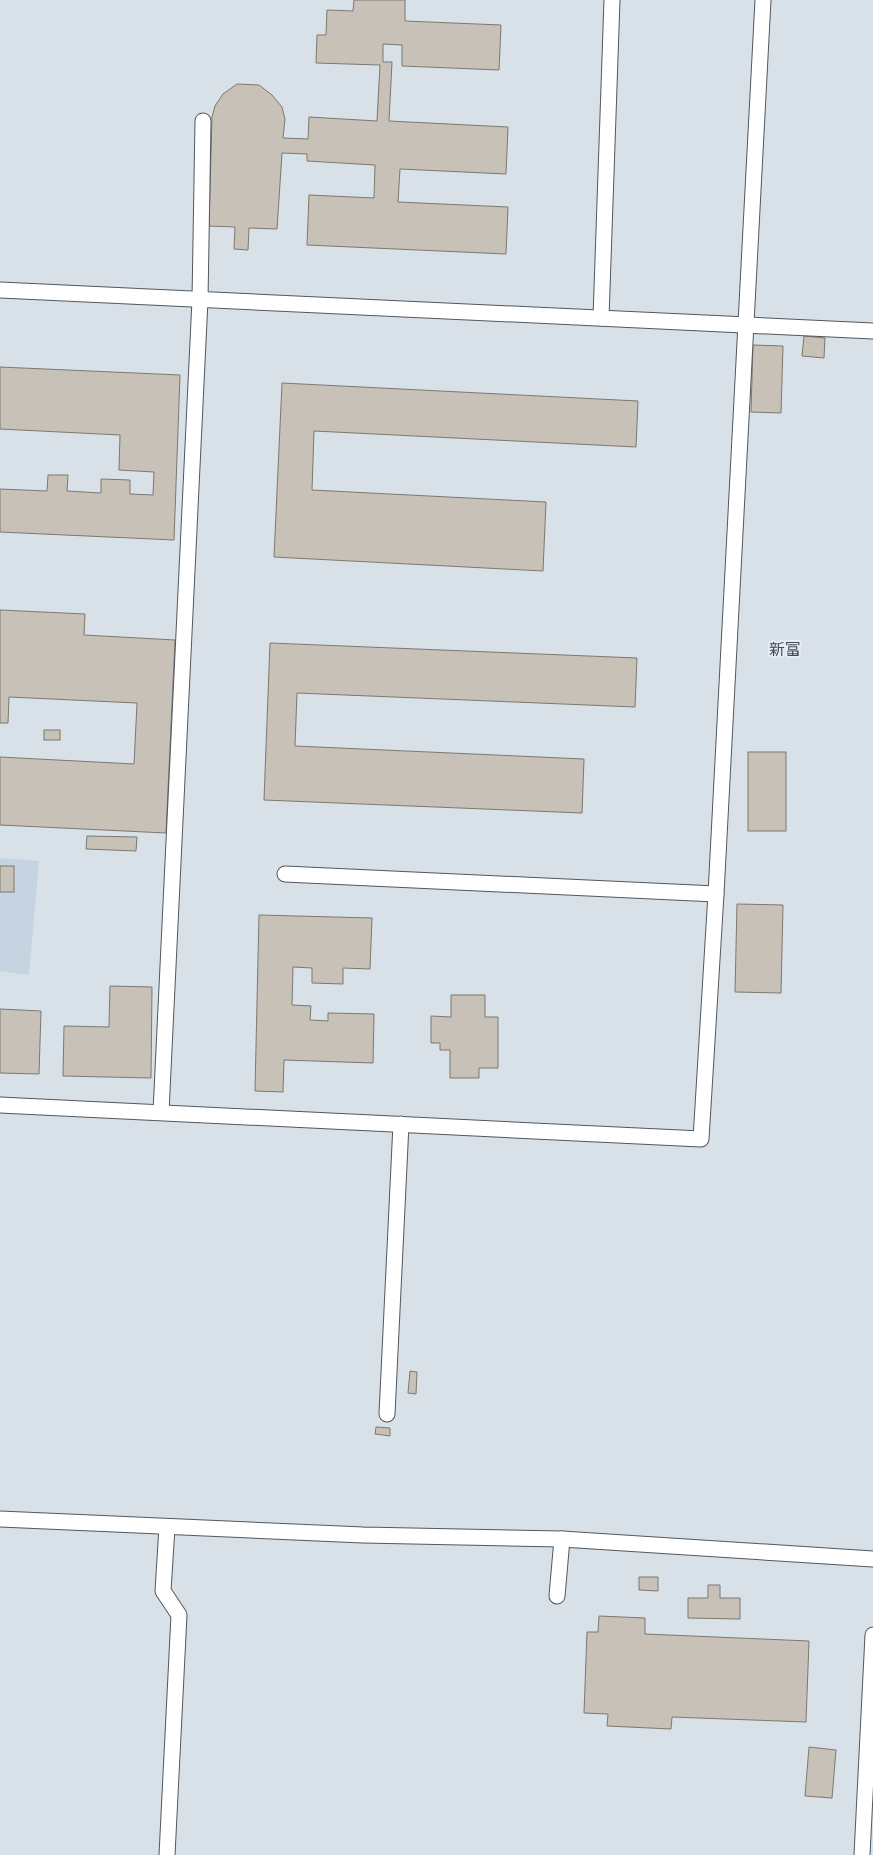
<svg xmlns="http://www.w3.org/2000/svg" width="873" height="1855" viewBox="0 0 873 1855" font-family="Lato,'Noto Sans JP',sans-serif">
<style>
.built{fill:#c6d4e1}
.building{fill:#c7c1b8;stroke:#7d7870}
.lines{fill:none;stroke-linecap:round;stroke-linejoin:round}
.minor-casing{stroke:#51585e;stroke-width:17}
.minor{stroke:#fff;stroke-width:15}
.labels{text-anchor:middle;dominant-baseline:central;stroke-width:4;stroke-linejoin:round;paint-order:stroke}
.neighbourhood-label{font-size:16px;fill:#434950;stroke:#e5edf5}
</style>
<rect width="100%" height="100%" fill="#d8e0e8"/>
<!-- built -->
<path class="built" d="M0,858L39,861L29,975L0,971Z"/>
<!-- building -->
<g class="building">
<path d="M354,0H405V21L501,25L499,70L402,66V45L383,44V62H392L389,121L508,127L506,174L400,169L398,202L508,207L506,254L307,245L309,195L374,198L375,165L307,161V154L282,153L277,229L249,228L248,250L234,249L235,227L209,226L212,117L215,106L223,94L237,84L259,85L272,95L282,107L285,119L283,138L308,139L309,117L377,121L380,65L316,63L317,35H326L327,10L353,11Z"/>
<path d="M804,336L825,338L824,358L802,356Z"/>
<path d="M753,345L783,346L781,413L751,412Z"/>
<path d="M0,367L180,375L174,540L0,532V489L47,491L48,475H68L67,491L101,493V479L130,480V494L153,495L154,472L119,470L120,435L0,429Z"/>
<path d="M282,383L638,401L636,447L314,431L312,490L546,502L543,571L274,557Z"/>
<path d="M0,610L85,614L84,635L175,640L166,833L0,825V757L134,764L137,703L9,697L8,723H0Z"/>
<path d="M270,643L637,658L635,707L297,693L295,746L584,759L582,813L264,800Z"/>
<rect x="44" y="730" width="16" height="10"/>
<rect x="748" y="752" width="38" height="79"/>
<path d="M87,836L137,837L136,851L86,849Z"/>
<rect x="0" y="866" width="14" height="26"/>
<path d="M737,904L783,905L781,993L735,992Z"/>
<path d="M259,915L372,918L370,969L343,968V984L312,983V968L293,967L292,1005L311,1006L310,1020L328,1021V1013L374,1014L373,1063L284,1060L283,1092L255,1091Z"/>
<path d="M110,986L152,987L151,1078L63,1076L64,1026L109,1027Z"/>
<path d="M451,995H485V1017H498V1068H479V1078H450V1050H440V1043H431V1016L451,1017Z"/>
<path d="M0,1009L41,1011L39,1074L0,1073Z"/>
<path d="M410,1371L417,1372L416,1394L408,1393Z"/>
<path d="M376,1427L390,1428V1436L375,1434Z"/>
<path d="M639,1577H658V1591L639,1590Z"/>
<path d="M708,1585H720V1598H740V1619L688,1618V1598H708Z"/>
<path d="M599,1616L645,1618V1634L809,1641L806,1722L672,1717L671,1729L607,1726L608,1714L584,1713L587,1632H598Z"/>
<path d="M809,1747L836,1750L832,1798L805,1796Z"/>
</g>
<g class="lines">
<!-- minor casing -->
<g class="minor-casing">
<g id="minor">
<path d="M0,290L873,331"/>
<path d="M601,318L612,0"/>
<path d="M285,874L716,894"/>
<path d="M0,1105L701,1139L716,894L763,0"/>
<path d="M161,1112L200,300L203,121"/>
<path d="M387,1414L401,1124"/>
<path d="M0,1519L363,1535L562,1539L873,1559"/>
<path d="M167,1527L163,1591L179,1615L167,1855"/>
<path d="M557,1596L562,1539"/>
<path d="M862,1855L873,1635"/>
</g>
</g>
<!-- minor -->
<use href="#minor" class="minor"/>
</g>
<g class="labels">
<!-- neighbourhood labels -->
<g class="neighbourhood-label">
<text x="785" y="648">新富</text>
</g>
</g>
</svg>
